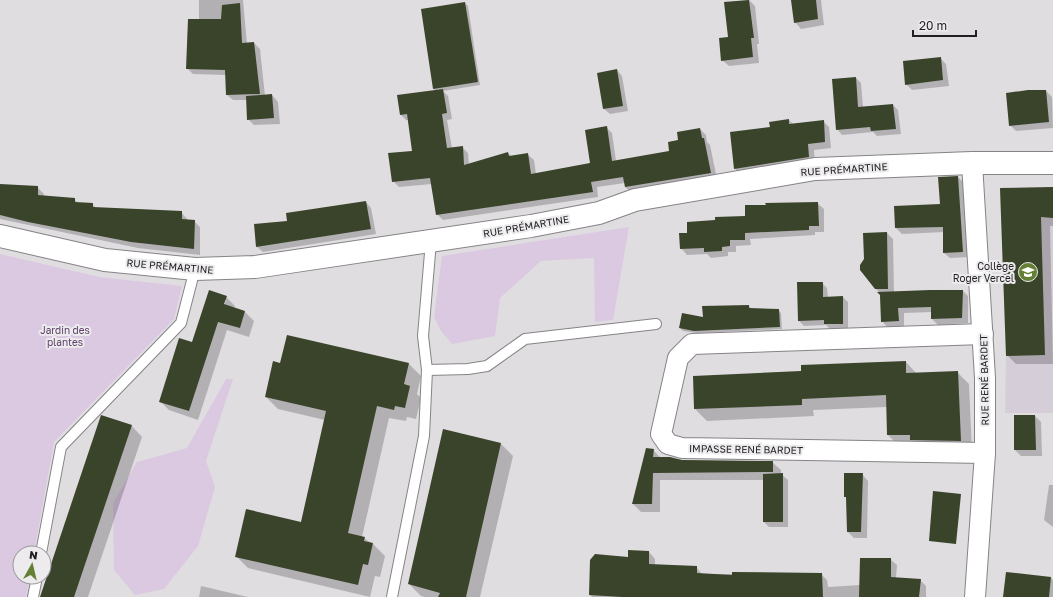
<svg xmlns="http://www.w3.org/2000/svg" width="1053" height="597" viewBox="0 0 1053 597" font-family="'Golos Text',sans-serif">
<style>
.built{fill:#d5ced8}
.green{fill:#dbc9e1}
.shadow{fill:#0003;fill-rule:evenodd}
.building{fill:#3a442b}
.lines{fill:none;stroke-linecap:round;stroke-linejoin:round}
.service-casing{stroke:#868387;stroke-width:12}
.minor-casing{stroke:#868387;stroke-width:22}
.tertiary-casing{stroke:#868387;stroke-width:24}
.service{stroke:#fff;stroke-width:10}
.minor{stroke:#fff;stroke-width:20}
.tertiary{stroke:#fff;stroke-width:22}
.labels{text-anchor:middle;dominant-baseline:central;stroke-width:4;stroke-linejoin:round;paint-order:stroke}
.street-label{font-size:10px;fill:#202021;stroke:#edebee}
.poi-label{font-size:10px;fill:#202021;stroke:#edebee;text-anchor:end}
.park-label{font-size:10px;fill:#5b3f66;stroke:#edebee}
</style>
<rect width="100%" height="100%" fill="#e0dde1"/>
<!-- built -->
<path class="built" d="M1053,187V413H1005L1006,355L1000,188Z"/>
<!-- green -->
<g class="green">
<path d="M629,227L613,320L595,322L594,258L541,261L500,298L495,336L452,344L441,331L434,317L442,256Z"/>
<path d="M0,254L99,277L182,286L174,319L54,442L34,553H20V577H30L26,597H0Z"/>
<path d="M226,379H233L206,461L215,487L198,546L164,589L135,595L114,570L113,503L137,462L187,448Z"/>
</g>
<!-- shadow -->
<g class="shadow">
<path d="M199,0H243L247,44L254,43L260,49L265,96L272,95L278,102L280,124L254,125L248,119L247,100H233L227,95L226,75L193,74L187,68L199,20Z"/>
<path d="M749,0L755,6L759,44H757L759,63L729,66L722,60L729,38L725,3Z"/>
<path d="M792,0H821L824,25L801,29L795,22Z"/>
<path d="M465,3L468,6L480,85L443,91L448,96L452,119L447,120L452,148L462,147L468,153L469,165L508,153L512,157L528,155L534,160L536,174L592,164L606,127L612,133L616,161L670,152L679,141L700,129L706,135L707,142L710,145L717,179L631,192L625,187V183L597,187L598,197L443,220L437,214L432,184L399,187L393,181L413,151L409,120H406L400,114L436,91L434,89Z"/>
<path d="M940,58L946,64L949,86L912,90L906,84Z"/>
<path d="M617,70L622,76L628,111L610,114L604,109Z"/>
<path d="M856,78L861,83L863,107L893,105L898,110L901,134L877,136L873,132L842,135L837,129Z"/>
<path d="M1046,91L1052,97L1053,128L1016,131L1010,125Z"/>
<path d="M789,120L793,124L823,121L829,127L831,148L814,150L815,163L741,175L735,169L771,128Z"/>
<path d="M958,177L964,183L969,257L950,258L944,253V232L902,234L896,228L941,205Z"/>
<path d="M0,185L37,187L44,194V196L74,199L78,203L92,204L96,208L181,212L188,220L194,221L200,227V255L138,248L0,219Z"/>
<path d="M1053,188V226H1050L1053,364H1016L1007,355L1001,189Z"/>
<path d="M366,202L371,208L376,234L263,252L257,247L288,222Z"/>
<path d="M817,203L824,209V232H815V235L750,239L751,245L736,246V252H728V256L711,258L707,254L687,255L681,248L688,234L746,217Z"/>
<path d="M887,233L893,239L894,293L963,291L968,296V323L938,325L932,319V312L904,313V326L887,327L882,321L880,293L876,289Z"/>
<path d="M822,283L827,288L828,298L843,297L848,302V328L830,329L826,325L804,326L799,321Z"/>
<path d="M226,297L235,306L234,309L245,312L254,321L249,337L227,330L198,420L169,410L160,401L193,343ZM224,300H226L223,309Z"/>
<path d="M749,306L752,309L778,310L781,313L782,329L697,333L683,331L680,328L704,318Z"/>
<path d="M287,336L409,364L421,376L417,394L421,398L416,419L407,417L406,421L389,418L362,537L373,544L385,556L380,577L375,576L370,597L248,568L236,556L301,523L325,420L278,409L266,397L281,364Z"/>
<path d="M906,362L917,374L957,372L969,384L972,452L900,447L888,435L887,407L813,410L814,416L707,421L695,409L802,372Z"/>
<path d="M1015,416H1035L1041,422L1042,456H1021L1015,450Z"/>
<path d="M131,425L142,437L88,597H41Z"/>
<path d="M444,430L501,444L513,456L480,597H425L421,596L409,584Z"/>
<path d="M647,449L653,450L661,458L682,460L772,462L781,470V474L788,480V527H769L764,522V480H660V512H641L633,504Z"/>
<path d="M862,474L868,481L867,538H854L848,532V499L845,496Z"/>
<path d="M1049,485H1053V527L1044,520Z"/>
<path d="M649,552L655,559V565L696,567L702,574H821L827,580L828,587L860,585L890,559L897,565L896,578L920,580L926,586V597H592L590,595L629,558Z"/>
<path d="M1007,573L1051,578L1053,580V597H1004Z"/>
<path d="M201,586L248,597H199Z"/>
</g>
<!-- building -->
<g class="building">
<path d="M749,0L754,38H751L753,57L721,61L719,38L728,37L724,2Z"/>
<path d="M791,0H816L818,19L794,23Z"/>
<path d="M465,2L478,82L433,89L421,9Z"/>
<path d="M240,3L242,43L254,42L260,94L226,95L225,70L186,69L188,19H221L222,5Z"/>
<path d="M941,57L943,80L905,85L903,61Z"/>
<path d="M617,69L623,106L603,109L597,73Z"/>
<path d="M856,77L858,107L893,104L896,129L871,131L870,127L836,130L832,79Z"/>
<path d="M443,89L447,113L442,114L447,148L463,146L464,165L508,152L509,156L528,153L531,174L590,163L585,130L607,126L612,161L669,151L668,142L678,140L677,132L700,128L702,138H704L711,173L625,187L623,177L591,182L593,192L436,215L430,178L392,182L388,153L412,151L407,114L400,115L397,95Z"/>
<path d="M1028,90H1046L1049,122L1009,126L1006,93Z"/>
<path d="M272,94L274,118L247,120L246,96Z"/>
<path d="M789,119V124L824,120L825,142L808,144L809,157L734,169L730,132L770,127L769,122Z"/>
<path d="M958,176L963,252L943,253V227L895,228L894,206L940,204L938,177Z"/>
<path d="M0,184L38,186V195L75,198V202L93,203V207L182,211V219L195,220L194,249L131,242L28,222L0,215Z"/>
<path d="M1053,187V218L1041,217L1045,355L1006,356L1000,188Z"/>
<path d="M366,201L371,229L256,247L254,224L287,221L286,213Z"/>
<path d="M818,202L819,226H809V230L745,233V240H730V246L722,247V251L704,252V248L680,249L679,233H687V222L715,220V217L745,216V205H766L765,203Z"/>
<path d="M887,232L888,289H875L860,270V265L864,259L863,233Z"/>
<path d="M797,282H823V297L843,296V324H824V320L798,321Z"/>
<path d="M209,290L227,296L224,304L245,311L240,328L218,322L189,411L159,402L179,338L192,342Z"/>
<path d="M930,290H963L962,318L931,319V307L898,308L899,321L881,322L880,295L877,292Z"/>
<path d="M749,305V308L779,309L780,327L694,331L679,328L682,313L703,317L702,306Z"/>
<path d="M287,335L409,363L404,384L410,386L405,408L395,406L394,410L377,406L348,533L365,537L364,541L373,543L368,565L363,564L358,585L235,557L246,509L301,522L326,411L265,397L273,361L280,363Z"/>
<path d="M906,361V373L958,371L961,441L910,440V435H887L886,395L802,399V405L694,409L693,376L801,371V365Z"/>
<path d="M101,415L132,425L74,597H40Z"/>
<path d="M1014,415H1035L1036,450H1014Z"/>
<path d="M443,429L501,443L466,597H438L440,593L408,584Z"/>
<path d="M646,448L654,449L653,457H670L682,460L773,461V472L653,473L652,504H632Z"/>
<path d="M783,473V522H763V474Z"/>
<path d="M844,473H863L861,532H847L846,497H844Z"/>
<path d="M933,491L961,494L956,544L929,541Z"/>
<path d="M628,550L649,551V564L697,566V573L732,575V572L822,573L823,597H622L589,595L590,560L595,554L628,557Z"/>
<path d="M860,558H891V577L921,579L919,597H859Z"/>
<path d="M1006,572L1051,577L1049,597H1003Z"/>
</g>
<g class="lines">
<!-- service casing -->
<g class="service-casing">
<g id="service">
<path d="M431,241L423,336L427,370L468,369L487,366L525,339L656,324"/>
<path d="M41,553L61,447L181,323L195,269"/>
<path d="M33,597L37,577"/>
<path d="M392,597L424,436L427,370"/>
</g>
</g>
<!-- minor casing -->
<g class="minor-casing">
<g id="minor">
<path d="M972,163L985,378V453L975,597"/>
<path d="M983,334L692,344L678,358L661,434L668,444L682,448L985,453"/>
</g>
</g>
<!-- tertiary casing -->
<g class="tertiary-casing">
<path id="tertiary" d="M0,236L105,260L195,269L255,267L531,226L599,213L635,200L815,169L972,163H1053"/>
</g>
<!-- service -->
<use href="#service" class="service"/>
<!-- minor -->
<use href="#minor" class="minor"/>
<!-- tertiary -->
<use href="#tertiary" class="tertiary"/>
</g>
<!-- icons -->
<defs>
<g id="school-disc" transform="scale(1)"><circle r="9.5" fill="#648034" stroke="#edebee"/><path d="M0-5L7-2L0 1L-7-2ZM-4 1L0 2.5L4 1V4Q0 6-4 4Z" fill="#fff"/></g>
</defs>
<g fill-rule="evenodd">
<use href="#school-disc" x="1028" y="272"/>
</g>
<g class="labels">
<!-- street labels -->
<g class="street-label">
<text transform="translate(844 169) rotate(-4)">RUE PRÉMARTINE</text>
<text transform="translate(526 226) rotate(-10)">RUE PRÉMARTINE</text>
<text transform="translate(170 266) rotate(5)">RUE PRÉMARTINE</text>
<text transform="translate(984 380) rotate(-91)">RUE RENÉ BARDET</text>
<text transform="translate(746 449) rotate(1)">IMPASSE RENÉ BARDET</text>
</g>
<!-- poi labels -->
<g class="poi-label">
<text x="1014" y="266">Collège<tspan x="1014" dy="12">Roger Vercel</tspan></text>
</g>
<!-- park labels -->
<g class="park-label">
<text x="65" y="330">Jardin des<tspan x="65" dy="12">plantes</tspan></text>
</g>
</g>
<!-- north arrow -->
<g transform="translate(32 565) rotate(8)"><circle r="19" fill="#edebee" stroke="#9b9a9c"/>
<path d="M0-3L7 15L0 10L-7 15Z" fill="#648034"/>
<text y="-6" font-size="11" font-weight="bold" text-anchor="middle" fill="#202021">N</text>
</g>
<!-- scale -->
<path d="M913 30v6h63v-6" fill="none" stroke="#202021" stroke-width="2"/>
<text x="919" y="30" font-size="12" fill="#202021" stroke="#edebee" stroke-width="3" paint-order="stroke">20 m</text>
</svg>
